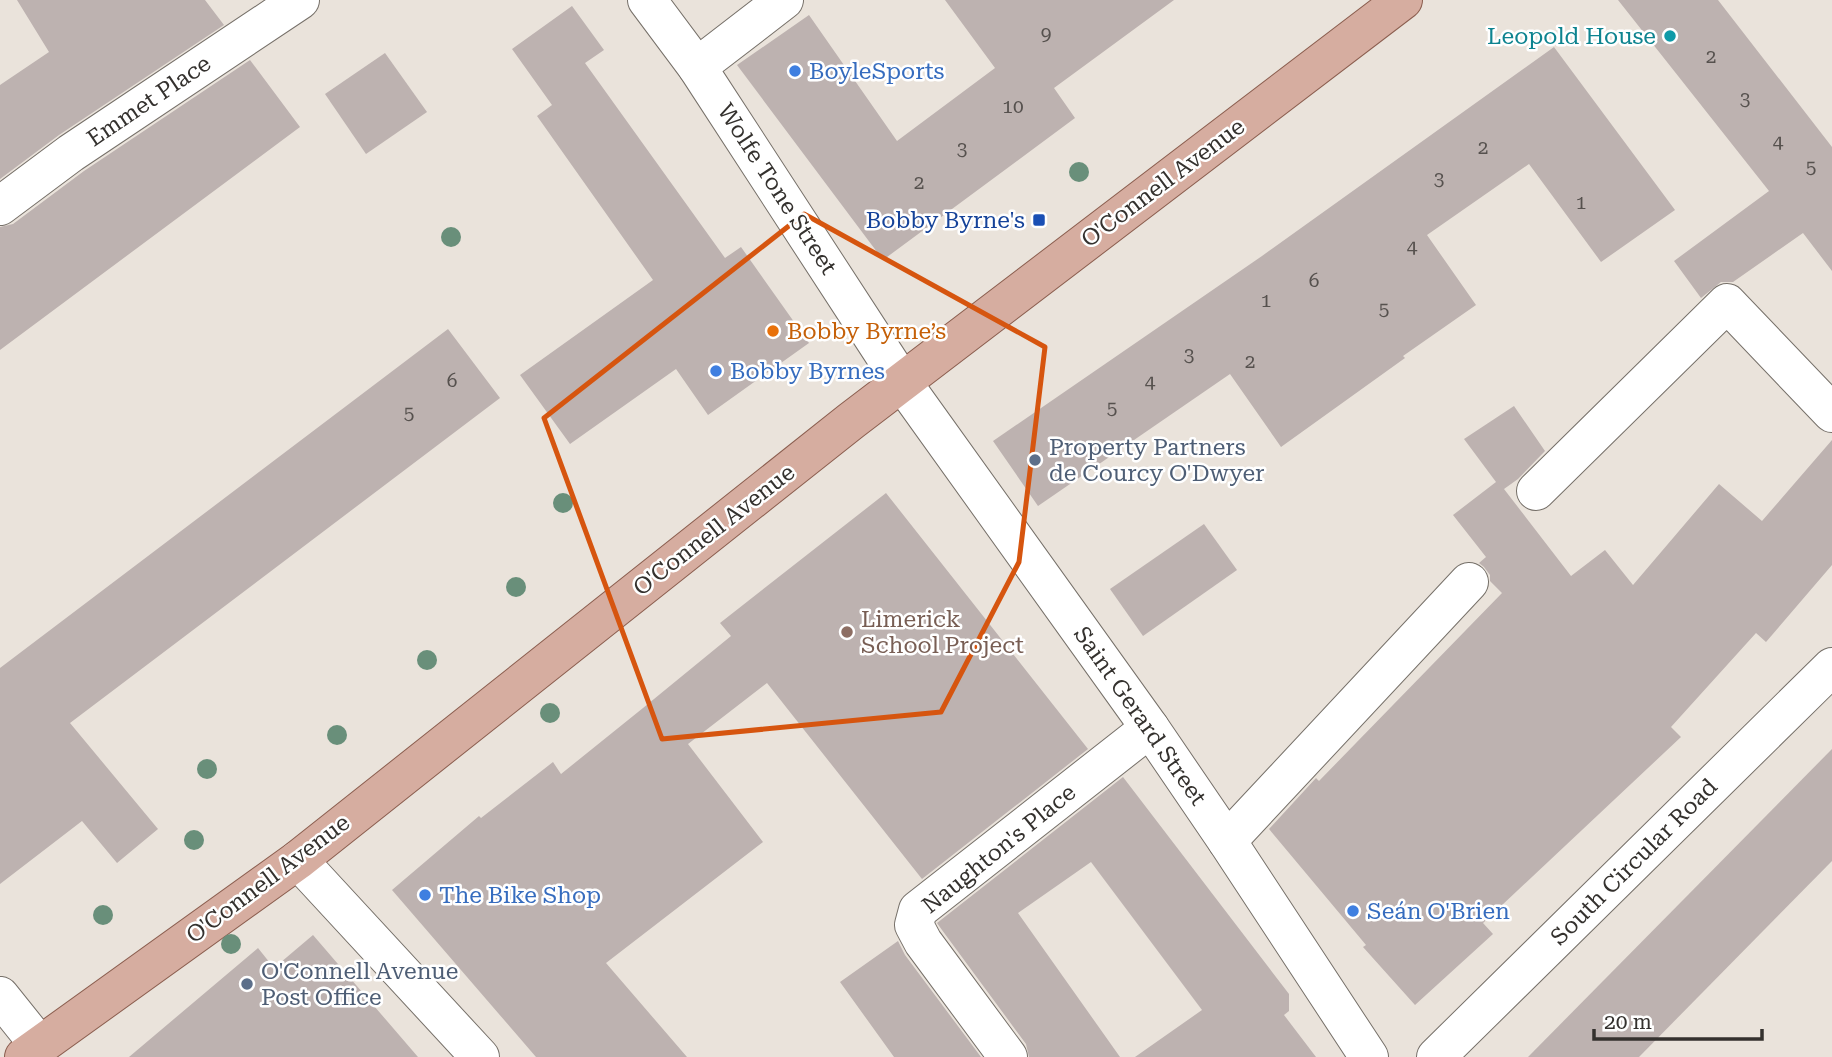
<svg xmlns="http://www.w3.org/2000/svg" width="1832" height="1057" viewBox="0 0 1832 1057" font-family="'Roboto Serif',serif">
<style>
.building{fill:#bdb2b0}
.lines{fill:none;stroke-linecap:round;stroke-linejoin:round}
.minor-casing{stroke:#767069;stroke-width:40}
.major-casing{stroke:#8b5e4f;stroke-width:40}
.minor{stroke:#fff;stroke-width:38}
.major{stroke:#d6ada0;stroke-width:38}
.tree{fill:#698f7a}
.marked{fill:none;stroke:#d6550f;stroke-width:5;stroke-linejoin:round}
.culture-dot{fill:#0f9aa8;stroke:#fff;stroke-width:2.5}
.shop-dot{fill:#3f7fe0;stroke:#fff;stroke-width:2.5}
.transit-dot{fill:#1a4fb4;stroke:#fff;stroke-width:2.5}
.food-dot{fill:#e8710a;stroke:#fff;stroke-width:2.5}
.service-dot{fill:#5c6f8a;stroke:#fff;stroke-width:2.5}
.education-dot{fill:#8d6e63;stroke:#fff;stroke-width:2.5}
.labels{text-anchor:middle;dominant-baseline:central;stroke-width:5;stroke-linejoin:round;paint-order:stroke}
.number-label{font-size:19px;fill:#56514e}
.culture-label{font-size:23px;fill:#0d838f;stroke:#fff;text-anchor:end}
.shop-label{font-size:23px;fill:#366cbe;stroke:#fff;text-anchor:start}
.street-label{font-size:23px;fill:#34312e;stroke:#fff}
.transit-label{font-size:23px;fill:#164399;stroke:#fff;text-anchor:end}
.food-label{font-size:23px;fill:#c56008;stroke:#fff;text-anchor:start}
.service-label{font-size:23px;fill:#4e5e75;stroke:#fff;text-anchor:start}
.education-label{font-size:23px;fill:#785e54;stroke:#fff;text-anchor:start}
</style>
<rect width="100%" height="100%" fill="#eae3db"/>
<!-- building -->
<g class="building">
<path d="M17,0H205L224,25L59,135L0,179V85L49,52Z"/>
<path d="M945,0H1174L1054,88L1075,118L883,260L737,65L809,15L897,141L995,68Z"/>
<path d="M1618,0H1718L1832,147V271L1803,233L1733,282H1721L1701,298L1674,261L1769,191Z"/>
<path d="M572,6L604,50L585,63L725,258L741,247L809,343L708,415L676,369L570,444L520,375L653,280L537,116L552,105L512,49Z"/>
<path d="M1554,47L1675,210L1601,262L1529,164L1427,235L1476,305L1403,356L1405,358L1281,447L1230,374L1038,506L993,441L1262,256Z"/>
<path d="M385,53L427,112L366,154L325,94Z"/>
<path d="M250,60L300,127L0,350V227L13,224L84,171Z"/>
<path d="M448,329L500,398L70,723L158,829L117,863L82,821L0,884V668Z"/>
<path d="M1514,406L1545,451L1518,479L1504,489L1571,576L1605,550L1633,585L1719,484L1762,521L1832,440V565L1766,642L1756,633L1671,727L1681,737L1483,923L1493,934L1415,1005L1363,947L1366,945L1269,829L1316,778L1319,781L1502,593L1490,581V575L1484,567L1479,563L1486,557L1453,515L1496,482L1464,439Z"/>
<path d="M886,493L1088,749L922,879L767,683L688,744L763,842L606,963L687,1057H536L392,890L479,816L481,818L553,762L561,774L643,708L731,636L720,623Z"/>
<path d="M1204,524L1237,570L1143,636L1110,589Z"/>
<path d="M1832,749V861L1639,1057H1528Z"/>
<path d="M1123,777L1289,994V1011L1284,1015L1316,1057H1135L1202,1010L1091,862L1018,913L1120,1057H1029L1026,1044L942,930L937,923Z"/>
<path d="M313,935L418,1057H129L258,948L274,968Z"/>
<path d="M898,941L905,955L981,1057H894L840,982Z"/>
</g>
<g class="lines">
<!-- minor casing -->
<g class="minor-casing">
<g id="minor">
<path d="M647,0L697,67L902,382L1150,728L1227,841L1369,1057"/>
<path d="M697,67L784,0"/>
<path d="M0,206L71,153L300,0"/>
<path d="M1536,491L1727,303L1832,413"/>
<path d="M1227,841L1469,582"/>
<path d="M298,860L480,1057"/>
<path d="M0,996L40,1046"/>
<path d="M1008,1057L923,942L914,925L918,910L1150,728"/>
<path d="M1436,1057L1832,667"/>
</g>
</g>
<!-- major casing -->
<g class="major-casing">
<path id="major" d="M24,1057L298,860L851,421L1403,0"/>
</g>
<!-- minor -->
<use href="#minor" class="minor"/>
<!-- major -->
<use href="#major" class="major"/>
</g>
<!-- trees -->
<g class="tree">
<circle cx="1079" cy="172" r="10"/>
<circle cx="451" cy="237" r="10"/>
<circle cx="563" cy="503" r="10"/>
<circle cx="516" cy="587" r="10"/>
<circle cx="427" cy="660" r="10"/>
<circle cx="550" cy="713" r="10"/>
<circle cx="337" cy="735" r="10"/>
<circle cx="207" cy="769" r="10"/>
<circle cx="194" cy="840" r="10"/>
<circle cx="103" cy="915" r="10"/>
<circle cx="231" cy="944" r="10"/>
</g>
<!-- marked area -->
<path class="marked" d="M804,214L1045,347L1019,562L941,712L662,739L544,418Z"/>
<!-- markers -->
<circle class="culture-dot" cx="1670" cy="36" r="7"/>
<g class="shop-dot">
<circle cx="795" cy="71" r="7"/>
<circle cx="716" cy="371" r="7"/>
<circle cx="425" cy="895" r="7"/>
<circle cx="1353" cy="911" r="7"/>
</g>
<rect class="transit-dot" x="1032" y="213" width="14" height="14" rx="3.5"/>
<circle class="food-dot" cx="773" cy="331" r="7"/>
<g class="service-dot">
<circle cx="1035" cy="460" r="7"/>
<circle cx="247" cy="984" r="7"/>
</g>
<circle class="education-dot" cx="847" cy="632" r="7"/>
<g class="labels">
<!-- number labels -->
<g class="number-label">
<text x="1046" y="33">9</text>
<text x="1711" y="56">2</text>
<text x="1745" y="98">3</text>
<text x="1013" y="106">10</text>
<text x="1778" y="141">4</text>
<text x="1483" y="147">2</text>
<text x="962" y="148">3</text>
<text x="1811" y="166">5</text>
<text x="1439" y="178">3</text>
<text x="919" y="182">2</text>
<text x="1581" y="202">1</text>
<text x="1412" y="246">4</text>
<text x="1314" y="280">6</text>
<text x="1266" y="300">1</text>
<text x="1384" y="308">5</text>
<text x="1189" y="354">3</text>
<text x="1250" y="361">2</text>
<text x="452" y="380">6</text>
<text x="1150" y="381">4</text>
<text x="1112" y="407">5</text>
<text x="409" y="412">5</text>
</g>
<!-- culture labels -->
<g class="culture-label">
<text x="1656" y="36">Leopold House</text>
</g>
<!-- shop labels -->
<g class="shop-label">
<text x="809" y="71">BoyleSports</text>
<text x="730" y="371">Bobby Byrnes</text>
<text x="439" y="895">The Bike Shop</text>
<text x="1367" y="911">Seán O'Brien</text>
</g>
<!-- street labels -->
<g class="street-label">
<text transform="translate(149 101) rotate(-34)">Emmet Place</text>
<text transform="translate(1163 183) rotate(-37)">O'Connell Avenue</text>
<text transform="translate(777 189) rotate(57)">Wolfe Tone Street</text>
<text transform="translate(714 530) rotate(-38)">O'Connell Avenue</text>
<text transform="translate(1140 716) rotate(55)">Saint Gerard Street</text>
<text transform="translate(999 849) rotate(-39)">Naughton's Place</text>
<text transform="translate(1634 862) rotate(-45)">South Circular Road</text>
<text transform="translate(268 879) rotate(-37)">O'Connell Avenue</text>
</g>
<!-- transit labels -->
<g class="transit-label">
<text x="1025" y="220">Bobby Byrne's</text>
</g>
<!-- food labels -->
<g class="food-label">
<text x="787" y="331">Bobby Byrne’s</text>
</g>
<!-- service labels -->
<g class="service-label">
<text x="1049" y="447">Property Partners<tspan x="1049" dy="26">de Courcy O'Dwyer</tspan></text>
<text x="261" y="971">O'Connell Avenue<tspan x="261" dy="26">Post Office</tspan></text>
</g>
<!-- education labels -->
<g class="education-label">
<text x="861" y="619">Limerick<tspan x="861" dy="26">School Project</tspan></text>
</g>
</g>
<!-- scale -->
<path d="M1594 1029v10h168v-10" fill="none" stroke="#34312e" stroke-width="3.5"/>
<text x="1604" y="1029" font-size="21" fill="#34312e" stroke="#ffffff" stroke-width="5" paint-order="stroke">20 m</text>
</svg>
